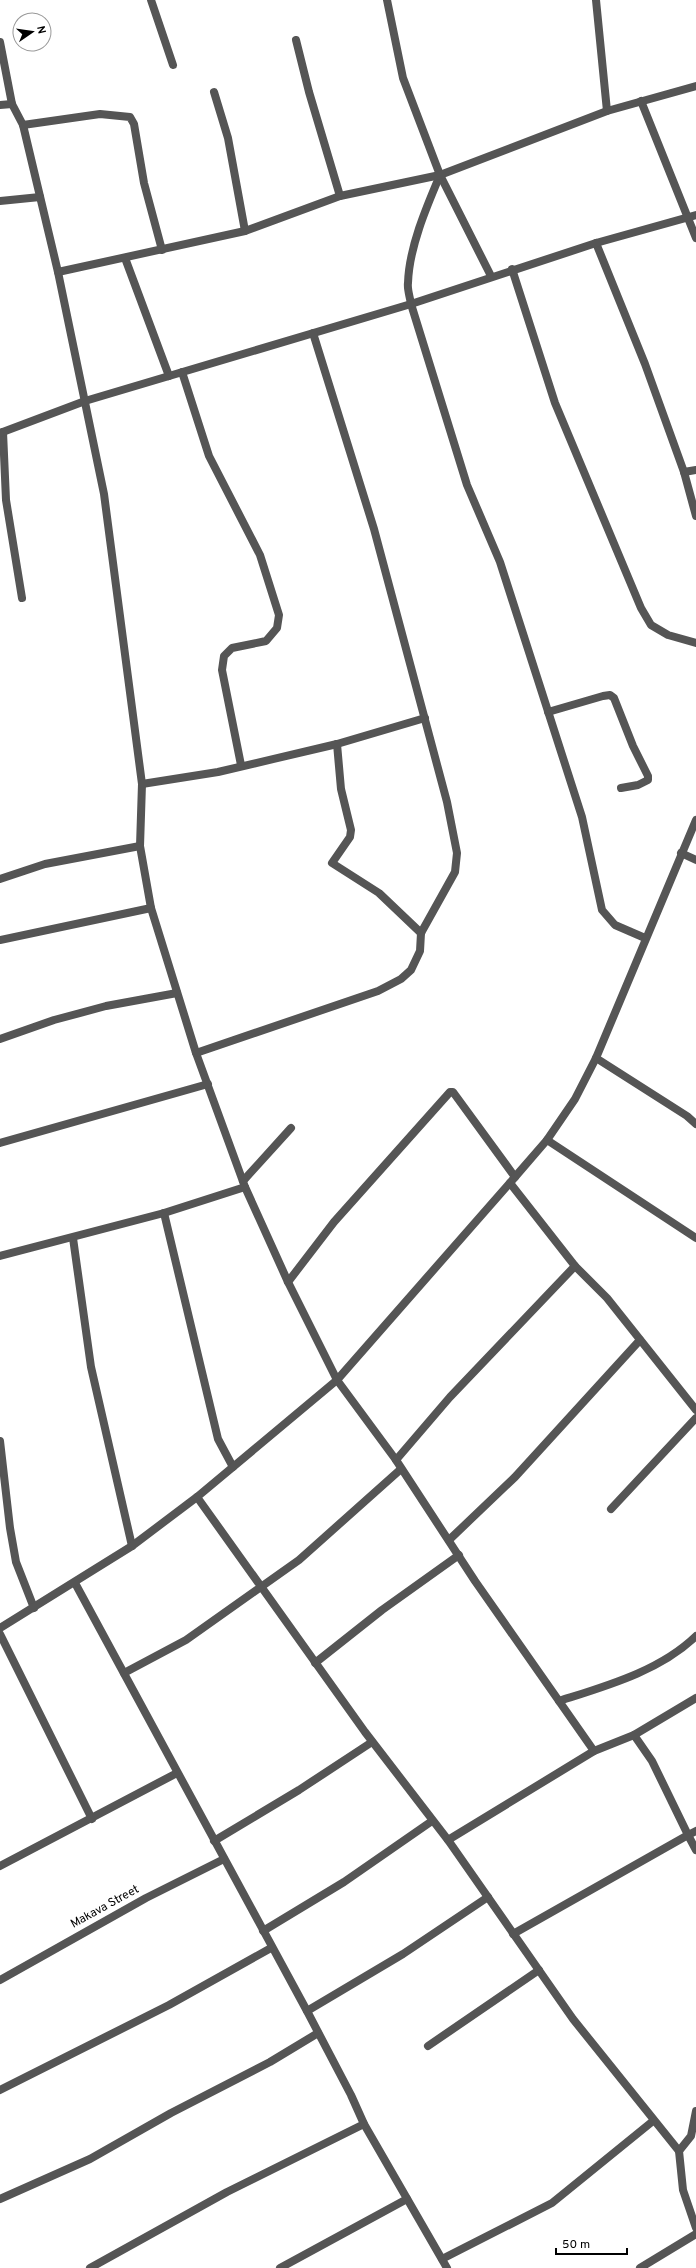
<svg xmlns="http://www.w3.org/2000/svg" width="696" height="2268" viewBox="0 0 696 2268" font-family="Overpass,sans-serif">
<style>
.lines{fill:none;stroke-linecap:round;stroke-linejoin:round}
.minor{stroke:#555;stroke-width:8}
.labels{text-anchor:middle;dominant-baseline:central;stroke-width:3.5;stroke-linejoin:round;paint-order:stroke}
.street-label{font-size:12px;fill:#000;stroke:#fff}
</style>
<rect width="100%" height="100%" fill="#fff"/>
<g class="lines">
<!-- minor -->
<g class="minor">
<path d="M151,0L173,65"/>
<path d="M387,0L403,78L440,175L491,276"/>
<path d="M596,0L607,111"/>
<path d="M296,40L309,92L340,196"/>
<path d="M0,42L12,104L23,125L58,272L104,494L142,784L140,846L151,908L196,1053L245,1187L288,1282L337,1380L396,1460L475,1581L594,1751"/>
<path d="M214,92L228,138L245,231"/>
<path d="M641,101L696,238"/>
<path d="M0,105L12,104"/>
<path d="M23,125L100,114L130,117L134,124L144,183L162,250"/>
<path d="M440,175C426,208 409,248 408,283C407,289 410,297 411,304L467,485L500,562L582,817L602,910L615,925L645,938"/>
<path d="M0,201L40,197"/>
<path d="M596,243L645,364L684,472L696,516"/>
<path d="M125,258L169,376"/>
<path d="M512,269L555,403L641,608L651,625L668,635L696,643"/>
<path d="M58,272L245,231L340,196L440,175L607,111L696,86"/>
<path d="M182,372L209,456L260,555L279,615L277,628L266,641L232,648L224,656L222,670L241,765"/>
<path d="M3,432L6,500L22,598"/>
<path d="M0,433L85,401L411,304L596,243L696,215"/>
<path d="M684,472L696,470"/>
<path d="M548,712L603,696L610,695L614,698L633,746L648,776V780L638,785L621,788"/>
<path d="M337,744L341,789L351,830L350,837L332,863L379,893L421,933"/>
<path d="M142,784L218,772L337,744L425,718"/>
<path d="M681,853L696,860"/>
<path d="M0,879L45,864L140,846"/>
<path d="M0,940L151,908"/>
<path d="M0,1039L54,1020L106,1006L177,993"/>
<path d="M196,1053L378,991L401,979L411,970L420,951L421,933L455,872L457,853L447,802L374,529L313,333"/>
<path d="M596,1058L687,1116L696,1124"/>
<path d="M547,1140L696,1238"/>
<path d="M0,1143L208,1084"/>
<path d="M243,1181L291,1128"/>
<path d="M510,1183L575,1266L607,1298L696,1410"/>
<path d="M164,1213L218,1439L233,1467"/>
<path d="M73,1238L91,1367L132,1546"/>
<path d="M0,1256L164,1213L245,1187"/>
<path d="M288,1282L334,1222L450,1092H453L515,1177"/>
<path d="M0,1441L10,1528L16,1562L34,1608"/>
<path d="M396,1460L450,1397L575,1266"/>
<path d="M197,1497L365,1732L448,1840L573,2019L679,2151"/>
<path d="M611,1509L696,1418"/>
<path d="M449,1540L515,1477L640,1340"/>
<path d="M75,1583L307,2011L351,2095L364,2124L447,2268"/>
<path d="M0,1628L132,1546L197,1497L337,1380L515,1177L547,1140L575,1099L596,1058L696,820"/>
<path d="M0,1634L92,1819"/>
<path d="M315,1663L382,1610L459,1555"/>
<path d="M124,1673L186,1640L299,1560L401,1469"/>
<path d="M559,1701C606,1686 660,1671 696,1636"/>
<path d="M634,1735L652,1761L688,1835L696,1831"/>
<path d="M448,1840L594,1751L634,1735L696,1698"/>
<path d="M214,1841L299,1790L372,1742"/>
<path d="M0,1866L177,1773"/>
<path d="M263,1931L344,1882L432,1821"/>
<path d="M513,1934L688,1835L696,1850"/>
<path d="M0,1980L146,1898L224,1859"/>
<path d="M307,2011L403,1954L488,1897"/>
<path d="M428,2046L539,1970"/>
<path d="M0,2090L169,2005L271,1948"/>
<path d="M696,2111L691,2136L679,2151L683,2190L696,2228"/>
<path d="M0,2199L90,2159L171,2113L270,2062L318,2033"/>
<path d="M442,2259L552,2203L653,2121"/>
<path d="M90,2268L227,2192L364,2124"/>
<path d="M280,2268L407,2199"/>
<path d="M640,2268L696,2234"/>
</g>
</g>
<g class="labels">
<!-- street labels -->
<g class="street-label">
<text transform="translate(105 1907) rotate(-29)">Makava Street</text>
</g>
</g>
<!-- north arrow -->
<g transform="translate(32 32) rotate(77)"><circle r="19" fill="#ffffff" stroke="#999999"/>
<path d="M0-3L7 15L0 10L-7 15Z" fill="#000000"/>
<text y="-6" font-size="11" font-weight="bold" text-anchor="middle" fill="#000000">N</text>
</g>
<!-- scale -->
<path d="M556 2248v6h71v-6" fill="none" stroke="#000000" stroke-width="2"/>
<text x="562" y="2248" font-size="12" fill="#000000" stroke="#ffffff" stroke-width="3" paint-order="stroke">50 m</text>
</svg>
